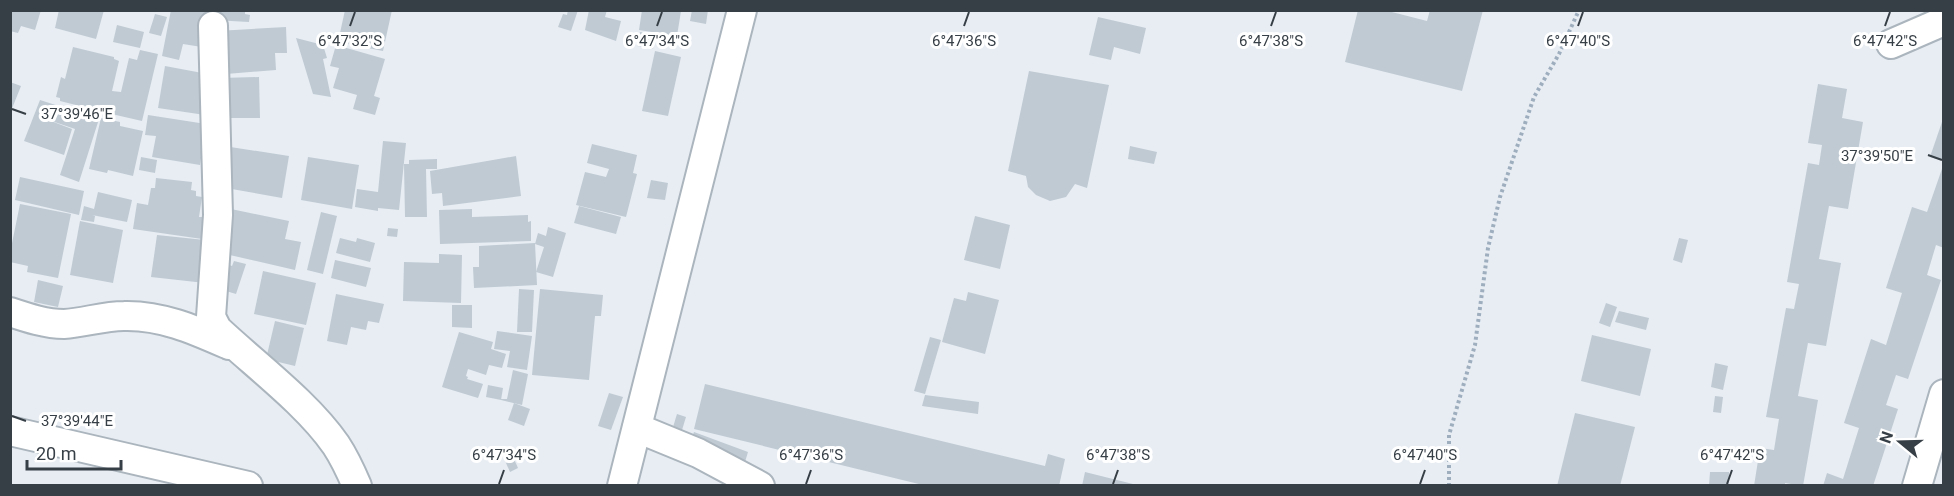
<svg xmlns="http://www.w3.org/2000/svg" width="1954" height="496" viewBox="0 0 1954 496" font-family="Roboto,sans-serif">
<style>
.building{fill:#bfcad3}
.lines{fill:none;stroke-linecap:round;stroke-linejoin:round}
.street-casing{stroke:#abb5bd;stroke-width:32}
.path{stroke:#9eaebe;stroke-width:4;stroke-dasharray:3 3;stroke-linecap:butt}
.street{stroke:#fff;stroke-width:28}
.ticks{fill:none;stroke:#373f46;stroke-width:2}
.ticks-label{font-size:15px;text-anchor:middle;fill:#373f46;stroke:#fff;stroke-width:6;stroke-linejoin:round;paint-order:stroke}
</style>
<rect width="100%" height="100%" fill="#e8edf3"/>
<!-- building -->
<g class="building">
<path d="M10,10H41L35,30L21,26L18,33L10,31Z"/>
<path d="M59,10H104L96,39L55,28Z"/>
<path d="M171,10H213L208,48L183,44L179,60L162,56Z"/>
<path d="M214,10H245V14L250,15L249,22L213,20Z"/>
<path d="M345,10H392L383,51L338,42Z"/>
<path d="M568,10H578L571,31L558,27L563,14L567,15Z"/>
<path d="M589,10H607L605,17L621,21L616,41L585,30Z"/>
<path d="M642,10L681,11L677,36L639,30Z"/>
<path d="M692,10H708L706,24L690,21Z"/>
<path d="M1358,10H1384L1427,21L1430,10H1483L1462,91L1345,62Z"/>
<path d="M155,14L167,17L161,36L149,33Z"/>
<path d="M1098,17L1146,28L1140,54L1114,47L1111,60L1089,55Z"/>
<path d="M117,25L144,32L140,48L113,42Z"/>
<path d="M286,27L287,53H275L276,70L226,74L217,31Z"/>
<path d="M640,32L656,35L653,49L637,46Z"/>
<path d="M296,38L323,45L327,58L323,59L331,97L313,94Z"/>
<path d="M336,45L385,59L374,96L380,98L375,115L353,109L357,95L333,88L339,68L330,66Z"/>
<path d="M73,47L114,57V59L119,61L112,91L121,92L129,58L137,60L140,50L158,54L142,121L103,112L104,108H101L100,111L60,101V98L56,97L61,77L65,79Z"/>
<path d="M655,51L681,57L668,116L642,111Z"/>
<path d="M165,66L213,75L205,115L158,108Z"/>
<path d="M1029,71L1109,85L1087,188L1075,184L1066,197L1050,201L1036,195L1028,187L1026,176L1008,171Z"/>
<path d="M259,77L260,118H222L221,78Z"/>
<path d="M10,82L21,86L11,111H10Z"/>
<path d="M1818,84L1847,89L1842,118L1863,122L1848,209L1829,206L1819,259L1841,263L1826,346L1808,343L1798,396L1818,400L1803,486L1785,483V486H1754L1760,448L1774,450L1779,419L1766,417L1786,308L1794,309L1799,284L1787,282L1808,163L1819,165L1822,145L1808,143Z"/>
<path d="M40,100L99,119L79,182L60,175L75,129L43,118L72,129L64,155L24,141Z"/>
<path d="M148,115L206,124L200,165L152,157L156,136L145,135Z"/>
<path d="M101,118L120,122V126L143,131L133,176L108,170L107,173L89,169Z"/>
<path d="M1943,119H1944V161L1930,157Z"/>
<path d="M383,141L406,143L399,210L378,208V211L355,207L357,189L378,192Z"/>
<path d="M592,144L637,155L633,173L637,174L626,217L576,205L585,172L606,177L609,169L587,163Z"/>
<path d="M224,146L289,156L282,198L226,188Z"/>
<path d="M1130,146L1157,152L1154,164L1128,159Z"/>
<path d="M516,156L521,196L443,206L442,193L432,194L430,171Z"/>
<path d="M141,157L157,160L155,173L139,170Z"/>
<path d="M308,157L359,165L352,209L301,200Z"/>
<path d="M437,159V169H426L427,217H405L404,164H409V160Z"/>
<path d="M1944,163V248L1936,245L1927,275L1941,280L1908,379L1896,375L1886,405L1898,409L1873,486H1823L1827,473L1843,479L1859,428L1844,423L1871,339L1886,345L1902,293L1886,288L1912,207L1927,212Z"/>
<path d="M20,177L84,191L79,215L15,200Z"/>
<path d="M156,178L192,182L191,190L196,191V196L202,197L199,217H205L202,239L133,229L137,203L148,205L151,188H155Z"/>
<path d="M651,180L668,183L665,200L647,198Z"/>
<path d="M98,192L132,200L127,222L92,215L95,216L94,222L81,220L84,206L94,209Z"/>
<path d="M20,204L71,214L58,278L27,272L28,266L10,262V253Z"/>
<path d="M579,206L621,217L616,234L574,223Z"/>
<path d="M231,209L289,221L285,239L301,242L295,270L221,253Z"/>
<path d="M472,209V217L528,215V222L531,221V241L440,244L439,210Z"/>
<path d="M321,212L337,216L323,274L307,270Z"/>
<path d="M975,216L1010,225L1000,269L964,260Z"/>
<path d="M80,221L123,230L113,283L70,275Z"/>
<path d="M548,227L566,233L553,277L536,272L544,247L535,244L538,233L546,236Z"/>
<path d="M388,228L398,229L397,237L387,236Z"/>
<path d="M157,235L205,240V283L151,277Z"/>
<path d="M340,238L356,242L357,238L375,243L370,262L336,253Z"/>
<path d="M1679,238L1688,240L1682,263L1673,260Z"/>
<path d="M535,243L537,285L474,288L473,267H479V246Z"/>
<path d="M439,254L462,255L461,303L403,301L404,262L439,263Z"/>
<path d="M335,260L371,268L366,287L331,278Z"/>
<path d="M234,261L246,264L236,294L216,288L224,263L232,266Z"/>
<path d="M263,271L316,283L306,325L254,314Z"/>
<path d="M38,280L63,286L58,307L34,302Z"/>
<path d="M519,289L534,290L532,332H517Z"/>
<path d="M540,289L603,295L601,316H595L589,380L532,375Z"/>
<path d="M968,292L999,300L985,354L942,342L954,298L966,301Z"/>
<path d="M336,294L384,304L379,323L368,321L366,330L351,327L347,345L327,341Z"/>
<path d="M1606,303L1617,307L1610,327L1599,323Z"/>
<path d="M452,305H472V328L452,327Z"/>
<path d="M1619,311L1649,318L1646,330L1615,322Z"/>
<path d="M275,321L304,328L295,366L266,359Z"/>
<path d="M497,331L532,336L527,370L507,367L510,351L494,349Z"/>
<path d="M459,332L493,342L491,349L506,354L502,368L489,365L486,375L468,369L466,376L468,377L467,379L483,384L478,398L442,387Z"/>
<path d="M1592,335L1651,349L1640,396L1581,381Z"/>
<path d="M930,337L941,340L925,394L914,391Z"/>
<path d="M1715,363L1728,366L1723,390L1711,387Z"/>
<path d="M513,370L528,374L522,405L501,400V399H507Z"/>
<path d="M705,384L1045,466L1048,454L1065,459L1059,486H927L694,429Z"/>
<path d="M488,385L503,388L501,400L486,397Z"/>
<path d="M609,393L623,397L611,430L598,426Z"/>
<path d="M925,395L979,402L978,414L922,406Z"/>
<path d="M1715,396L1723,397L1721,413L1713,412Z"/>
<path d="M514,403L530,409L524,426L508,420Z"/>
<path d="M1575,413L1635,427L1620,486H1557Z"/>
<path d="M677,414L686,417L682,430L673,427Z"/>
<path d="M694,432L748,452L745,462L690,443Z"/>
<path d="M514,459L518,468L510,472L506,463Z"/>
<path d="M1085,472L1137,485V486H1082Z"/>
<path d="M1710,472H1729V486H1709Z"/>
</g>
<g class="lines">
<!-- street casing -->
<g class="street-casing">
<g id="street">
<path d="M213,26L218,215L211,317L217,329C254,364 307,403 336,445C344,457 351,472 357,486"/>
<path d="M1891,44L1944,21"/>
<path d="M10,312C28,318 46,324 64,324C84,323 103,316 124,316C162,315 195,330 229,345"/>
<path d="M637,428L698,453L760,486"/>
<path d="M10,431L248,486"/>
<path d="M622,486L742,10"/>
<path d="M1917,486L1944,394"/>
</g>
</g>
<!-- path -->
<path class="path" d="M1449,486V435L1475,345L1488,248L1500,197L1534,97L1559,54L1579,10"/>
<!-- street -->
<use href="#street" class="street"/>
</g>
<!-- ticks -->
<path class="ticks" d="M350,26L355,12M657,26L662,12M964,26L969,12M1271,26L1276,12M1578,26L1583,12M1885,26L1890,12M12,109L26,114M1928,155L1942,160M12,416L26,421M499,484L504,470M806,484L811,470M1113,484L1118,470M1420,484L1425,470M1727,484L1732,470"/>
<g class="ticks-label">
<text x="350" y="46">6°47'32"S</text>
<text x="657" y="46">6°47'34"S</text>
<text x="964" y="46">6°47'36"S</text>
<text x="1271" y="46">6°47'38"S</text>
<text x="1578" y="46">6°47'40"S</text>
<text x="1885" y="46">6°47'42"S</text>
<text x="77" y="119">37°39'46"E</text>
<text x="1877" y="161">37°39'50"E</text>
<text x="77" y="426">37°39'44"E</text>
<text x="504" y="460">6°47'34"S</text>
<text x="811" y="460">6°47'36"S</text>
<text x="1118" y="460">6°47'38"S</text>
<text x="1425" y="460">6°47'40"S</text>
<text x="1732" y="460">6°47'42"S</text>
</g>
<!-- border -->
<rect width="1954" height="496" fill="none" stroke="#373f46" stroke-width="24"/>
<!-- north arrow -->
<g transform="translate(1900 442) rotate(289)" stroke="#ffffff" stroke-width="4.5" paint-order="stroke">
<path d="M0-4.5L10 22L0 15L-10 22Z" fill="#373f46"/>
<text y="-9" font-size="16" font-weight="bold" text-anchor="middle" fill="#373f46">N</text>
</g>
<!-- scale -->
<path d="M27 460v9h94v-9" fill="none" stroke="#373f46" stroke-width="3"/>
<text x="36" y="460" font-size="18" fill="#373f46" stroke="#ffffff" stroke-width="4.5" paint-order="stroke">20 m</text>
</svg>
